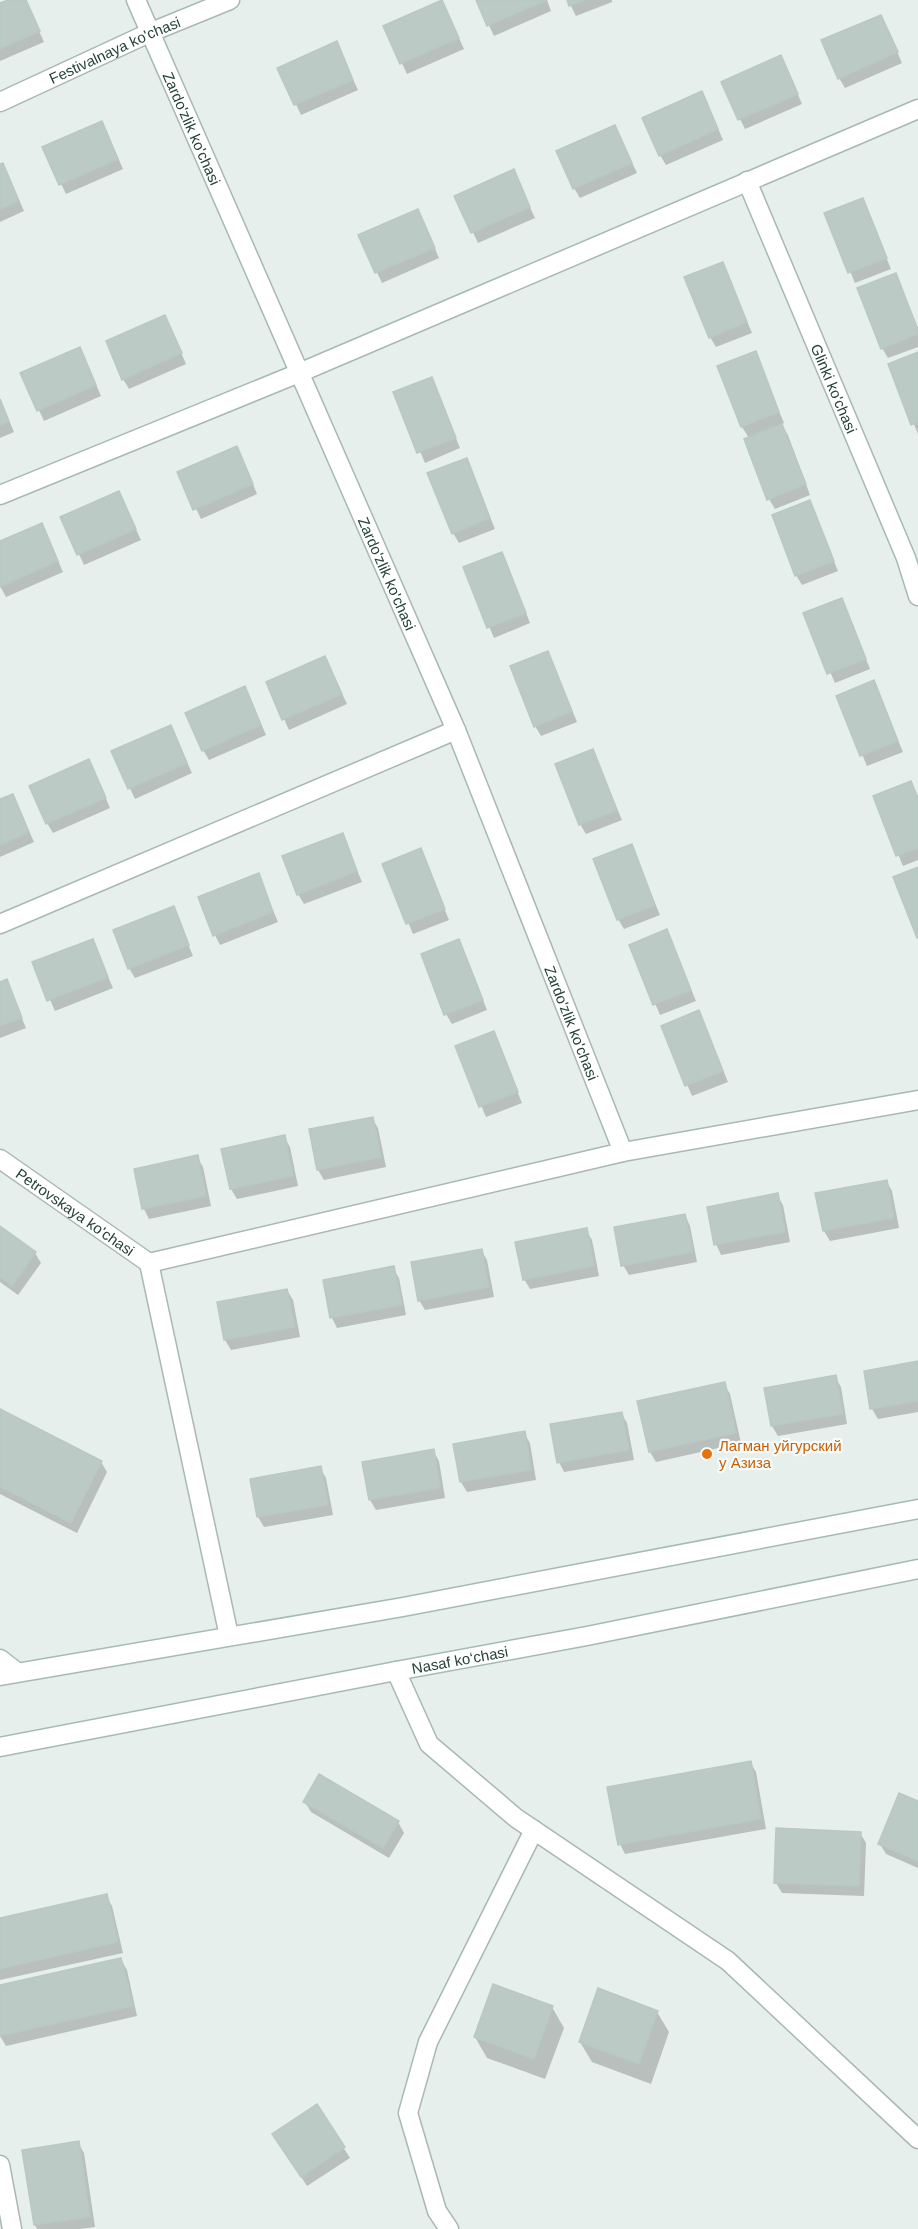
<svg xmlns="http://www.w3.org/2000/svg" width="918" height="2229" viewBox="0 0 918 2229" font-family="Helvetica,sans-serif">
<style>
.shadow{fill:#0003}
.building{fill:#bbcac4;stroke:#b8c9c2;stroke-width:1.5}
.lines{fill:none;stroke-linecap:round;stroke-linejoin:round}
.minor-casing{stroke:#a8b8b2;stroke-width:21}
.secondary-casing{stroke:#a4bbb3;stroke-width:21}
.minor{stroke:#fff;stroke-width:18}
.secondary{stroke:#fff;stroke-width:18}
.food-dot{fill:#e8710a;stroke:#f7fbf9;stroke-width:2}
.labels{text-anchor:middle;dominant-baseline:central;stroke-width:4.5;stroke-linejoin:round;paint-order:stroke}
.street-label{font-size:15px;fill:#24423a;stroke:#f7fbf9}
.food-label{font-size:15px;fill:#c56008;stroke:#f7fbf9;text-anchor:start}
</style>
<rect width="100%" height="100%" fill="#e6efeb"/>
<!-- shadow -->
<g class="shadow">
<path d="M11,0H25L44,42L0,61V5Z"/>
<path d="M477,0H547L551,11L494,36Z"/>
<path d="M568,0H612V2L576,16Z"/>
<path d="M442,2L464,49L407,74L385,27Z"/>
<path d="M886,26L902,63L845,88L839,78Z"/>
<path d="M336,43L358,90L301,115L279,68Z"/>
<path d="M786,67L802,104L745,129L740,119Z"/>
<path d="M707,103L723,140L666,165L660,155Z"/>
<path d="M615,127L637,173L580,198L574,188Z"/>
<path d="M107,133L123,169L66,194L44,148Z"/>
<path d="M0,166L8,175L24,211L0,222Z"/>
<path d="M513,171L535,218L478,243L456,196Z"/>
<path d="M862,199L891,269L855,283L826,213Z"/>
<path d="M423,221L439,258L382,283L360,236Z"/>
<path d="M723,264L752,333L716,347L710,337Z"/>
<path d="M895,275L918,328V347L888,358L882,348Z"/>
<path d="M170,327L186,364L129,389L123,379Z"/>
<path d="M755,353L784,423L781,424L788,435L810,495L775,509L769,499L749,438L742,427L719,367Z"/>
<path d="M918,354V434L890,365Z"/>
<path d="M85,359L101,396L44,421L22,374Z"/>
<path d="M431,379L460,448L425,463L395,393Z"/>
<path d="M0,399L14,432L0,438Z"/>
<path d="M242,458L257,494L201,519L179,473Z"/>
<path d="M466,459L495,529L459,543L453,533Z"/>
<path d="M119,493L141,540L84,565L62,518Z"/>
<path d="M809,501L838,571L802,585L796,575Z"/>
<path d="M47,535L63,572L6,597L0,586V543Z"/>
<path d="M507,564L530,623L494,638L465,568Z"/>
<path d="M842,600L870,669L835,683L805,614Z"/>
<path d="M548,653L577,722L541,736L535,726Z"/>
<path d="M325,658L347,704L289,730L268,683Z"/>
<path d="M873,682L903,752L867,766L838,697Z"/>
<path d="M250,698L266,735L209,760L203,750Z"/>
<path d="M171,727L192,773L135,799L113,752Z"/>
<path d="M592,750L622,820L586,834L580,824Z"/>
<path d="M94,771L110,808L53,833L47,823Z"/>
<path d="M910,782L918,797V860L903,866L874,796Z"/>
<path d="M0,801L18,806L34,842L0,857Z"/>
<path d="M342,834L362,882L304,904L298,894Z"/>
<path d="M631,846L660,915L624,929L618,919Z"/>
<path d="M420,850L449,920L413,934L384,865Z"/>
<path d="M258,875L278,922L220,945L215,935Z"/>
<path d="M173,908L193,956L135,978L129,968Z"/>
<path d="M667,931L696,1001L660,1015L631,946Z"/>
<path d="M92,941L113,988L55,1011L34,963Z"/>
<path d="M459,941L487,1010L452,1024L446,1014Z"/>
<path d="M6,981L26,1028L0,1038V983Z"/>
<path d="M699,1012L728,1082L692,1096L663,1027Z"/>
<path d="M493,1033L522,1103L486,1117L457,1047Z"/>
<path d="M372,1118L378,1128L386,1167L324,1180L318,1170L311,1131Z"/>
<path d="M284,1137L290,1147L298,1186L237,1199L231,1189Z"/>
<path d="M197,1157L203,1167L211,1206L149,1219L144,1209L136,1170Z"/>
<path d="M886,1181L892,1191L899,1228L830,1241L824,1231L817,1194Z"/>
<path d="M777,1195L783,1205L790,1242L721,1255L716,1244Z"/>
<path d="M685,1215L690,1226L697,1262L629,1275L623,1265Z"/>
<path d="M0,1228L35,1253L41,1263L18,1295L0,1282Z"/>
<path d="M586,1230L592,1240L599,1276L530,1289L524,1279Z"/>
<path d="M481,1250L487,1260L494,1297L425,1310L419,1300Z"/>
<path d="M393,1268L399,1278L406,1315L337,1328L332,1318L325,1281Z"/>
<path d="M287,1290L293,1300L300,1337L231,1350L225,1340Z"/>
<path d="M918,1363V1412L878,1419L872,1409L865,1372Z"/>
<path d="M835,1377L841,1387L847,1424L778,1436L772,1426Z"/>
<path d="M724,1384L730,1394L741,1443L656,1462L650,1452L639,1402Z"/>
<path d="M0,1411L101,1462L107,1472L77,1533L0,1494Z"/>
<path d="M621,1413L627,1423L634,1460L564,1472L559,1462Z"/>
<path d="M524,1433L530,1443L536,1480L467,1492L461,1482L455,1445Z"/>
<path d="M433,1451L439,1461L445,1498L376,1510L370,1500Z"/>
<path d="M320,1468L326,1478L333,1515L264,1527L258,1517Z"/>
<path d="M750,1762L756,1772L766,1829L625,1854L620,1844Z"/>
<path d="M305,1802L398,1822L404,1833L389,1858L311,1812Z"/>
<path d="M918,1803V1868L886,1854L880,1844Z"/>
<path d="M860,1833L866,1843L864,1896L782,1893L776,1883Z"/>
<path d="M106,1896L112,1906L123,1953L0,1980V1920Z"/>
<path d="M121,1960L127,1970L137,2016L6,2046L0,2036V1987Z"/>
<path d="M552,2007L564,2028L545,2079L487,2058L475,2037Z"/>
<path d="M657,2012L669,2032L651,2084L592,2062L580,2042Z"/>
<path d="M317,2106L350,2158L307,2186L280,2144Z"/>
<path d="M78,2143L84,2153L95,2227L80,2229H37L35,2225Z"/>
</g>
<!-- building -->
<g class="building">
<path d="M8,0H26L40,31L0,49V3Z"/>
<path d="M442,0L459,38L400,64L383,26Z"/>
<path d="M476,0H547L487,26Z"/>
<path d="M567,0H585L569,6Z"/>
<path d="M881,15L898,52L838,79L821,40Z"/>
<path d="M337,41L353,80L294,105L277,68Z"/>
<path d="M781,55L798,94L738,120L721,82Z"/>
<path d="M702,91L718,129L659,156L642,118Z"/>
<path d="M102,121L118,159L59,185L42,147Z"/>
<path d="M615,125L632,163L573,189L556,151Z"/>
<path d="M3,163L19,201L0,209V164Z"/>
<path d="M514,169L530,207L471,233L454,196Z"/>
<path d="M863,198L887,258L848,273L824,213Z"/>
<path d="M418,209L435,248L375,273L358,235Z"/>
<path d="M723,262L747,322L709,338L684,277Z"/>
<path d="M896,273L918,330V334L881,349L857,288Z"/>
<path d="M165,315L182,353L122,380L106,341Z"/>
<path d="M80,347L96,385L37,411L20,373Z"/>
<path d="M756,351L779,412L741,427L717,366Z"/>
<path d="M918,352V422L911,425L888,364Z"/>
<path d="M432,377L456,438L417,453L393,392Z"/>
<path d="M0,399L9,421L0,425Z"/>
<path d="M782,424L806,484L767,500L744,439Z"/>
<path d="M237,446L253,484L193,510L177,472Z"/>
<path d="M467,458L490,518L452,534L427,473Z"/>
<path d="M119,491L136,529L77,555L60,517Z"/>
<path d="M810,500L834,561L795,576L772,515Z"/>
<path d="M42,523L58,561L0,587V541Z"/>
<path d="M502,552L526,613L487,628L463,567Z"/>
<path d="M842,598L866,659L827,674L803,613Z"/>
<path d="M548,651L572,711L534,727L510,666Z"/>
<path d="M325,656L342,694L282,720L266,682Z"/>
<path d="M874,680L898,741L860,756L836,696Z"/>
<path d="M245,686L261,725L202,751L185,713Z"/>
<path d="M171,725L187,763L128,789L111,751Z"/>
<path d="M593,749L617,810L579,825L555,764Z"/>
<path d="M89,759L106,798L46,824L29,786Z"/>
<path d="M911,781L918,798V848L896,856L873,796Z"/>
<path d="M13,794L29,832L0,845V799Z"/>
<path d="M343,833L357,871L297,895L282,856Z"/>
<path d="M632,844L655,905L617,920L593,859Z"/>
<path d="M421,848L445,909L406,924L382,864Z"/>
<path d="M918,867V937L917,938L893,877Z"/>
<path d="M259,873L273,912L213,936L198,897Z"/>
<path d="M174,906L189,945L128,969L113,930Z"/>
<path d="M667,929L691,990L653,1005L629,945Z"/>
<path d="M93,939L108,977L47,1001L32,962Z"/>
<path d="M459,939L483,1000L444,1015L421,954Z"/>
<path d="M7,979L22,1018L0,1026V982Z"/>
<path d="M699,1010L723,1071L685,1086L661,1026Z"/>
<path d="M494,1031L518,1092L479,1107L455,1046Z"/>
<path d="M373,1117L381,1157L317,1170L309,1129Z"/>
<path d="M285,1135L293,1176L230,1189L221,1149Z"/>
<path d="M198,1155L206,1196L142,1209L134,1169Z"/>
<path d="M887,1180L894,1218L823,1231L815,1193Z"/>
<path d="M778,1193L785,1232L714,1245L707,1207Z"/>
<path d="M685,1214L693,1252L621,1266L614,1227Z"/>
<path d="M0,1226L36,1252L12,1286L0,1277Z"/>
<path d="M587,1228L594,1266L523,1280L515,1242Z"/>
<path d="M482,1249L489,1287L418,1301L411,1262Z"/>
<path d="M394,1266L402,1305L330,1318L323,1280Z"/>
<path d="M287,1289L295,1327L224,1340L217,1302Z"/>
<path d="M918,1361V1401L870,1409L864,1371Z"/>
<path d="M836,1375L843,1414L771,1426L764,1388Z"/>
<path d="M725,1382L736,1433L649,1452L637,1401Z"/>
<path d="M0,1409L102,1461L71,1523L0,1487Z"/>
<path d="M622,1412L629,1450L557,1463L550,1424Z"/>
<path d="M525,1431L531,1470L460,1482L453,1444Z"/>
<path d="M434,1449L440,1488L369,1500L362,1462Z"/>
<path d="M321,1466L328,1505L257,1517L250,1479Z"/>
<path d="M751,1761L761,1819L618,1845L607,1787Z"/>
<path d="M319,1774L399,1821L383,1848L303,1802Z"/>
<path d="M899,1793L918,1801V1861L878,1844Z"/>
<path d="M776,1828L861,1832L859,1886L774,1883Z"/>
<path d="M107,1894L118,1942L0,1969V1918Z"/>
<path d="M121,1958L133,2006L0,2036V1985Z"/>
<path d="M493,1984L553,2006L534,2059L474,2037Z"/>
<path d="M598,1988L658,2011L639,2064L579,2042Z"/>
<path d="M317,2104L345,2147L301,2177L272,2134Z"/>
<path d="M79,2141L90,2217L34,2225L22,2150Z"/>
</g>
<g class="lines">
<!-- minor casing -->
<g class="minor-casing">
<g id="minor">
<path id="s1" d="M136,0L456,730L623,1152"/>
<path id="s2" d="M0,102L149,33L230,0"/>
<path id="s3" d="M747,181L906,558L918,596"/>
<path d="M0,495L299,373L918,109"/>
<path d="M0,924L456,730"/>
<path id="s4" d="M0,1159L149,1263"/>
<path d="M149,1263L623,1152L918,1100"/>
<path d="M149,1263L229,1636"/>
<path d="M0,1659L17,1672"/>
<path d="M396,1671L429,1744L516,1818L728,1961L918,2139"/>
<path d="M0,2165L12,2229"/>
<path d="M449,2229L437,2211L408,2113L428,2042L534,1830"/>
</g>
</g>
<!-- secondary casing -->
<g class="secondary-casing">
<g id="secondary">
<path d="M0,1676L403,1607L918,1509"/>
<path id="s5" d="M0,1747L396,1671L587,1636L918,1569"/>
</g>
</g>
<!-- minor -->
<use href="#minor" class="minor"/>
<!-- secondary -->
<use href="#secondary" class="secondary"/>
</g>
<!-- markers -->
<circle class="food-dot" cx="707" cy="1454" r="6"/>
<g class="labels">
<!-- street labels -->
<g class="street-label">
<text stroke="none"><textPath href="#s2" startOffset="126">Festivalnaya ko'chasi</textPath></text>
<text stroke="none"><textPath href="#s1" startOffset="140">Zardo'zlik ko'chasi</textPath></text>
<text stroke="none"><textPath href="#s3" startOffset="225">Glinki ko'chasi</textPath></text>
<text stroke="none"><textPath href="#s1" startOffset="626">Zardo'zlik ko'chasi</textPath></text>
<text stroke="none"><textPath href="#s1" startOffset="1112">Zardo'zlik ko'chasi</textPath></text>
<text stroke="none"><textPath href="#s4" startOffset="92">Petrovskaya ko'chasi</textPath></text>
<text stroke="none"><textPath href="#s5" startOffset="468">Nasaf ko‘chasi</textPath></text>
</g>
<!-- food labels -->
<g class="food-label">
<text x="719" y="1445">Лагман уйгурский<tspan x="719" dy="17">у Азиза</tspan></text>
</g>
</g>
</svg>
